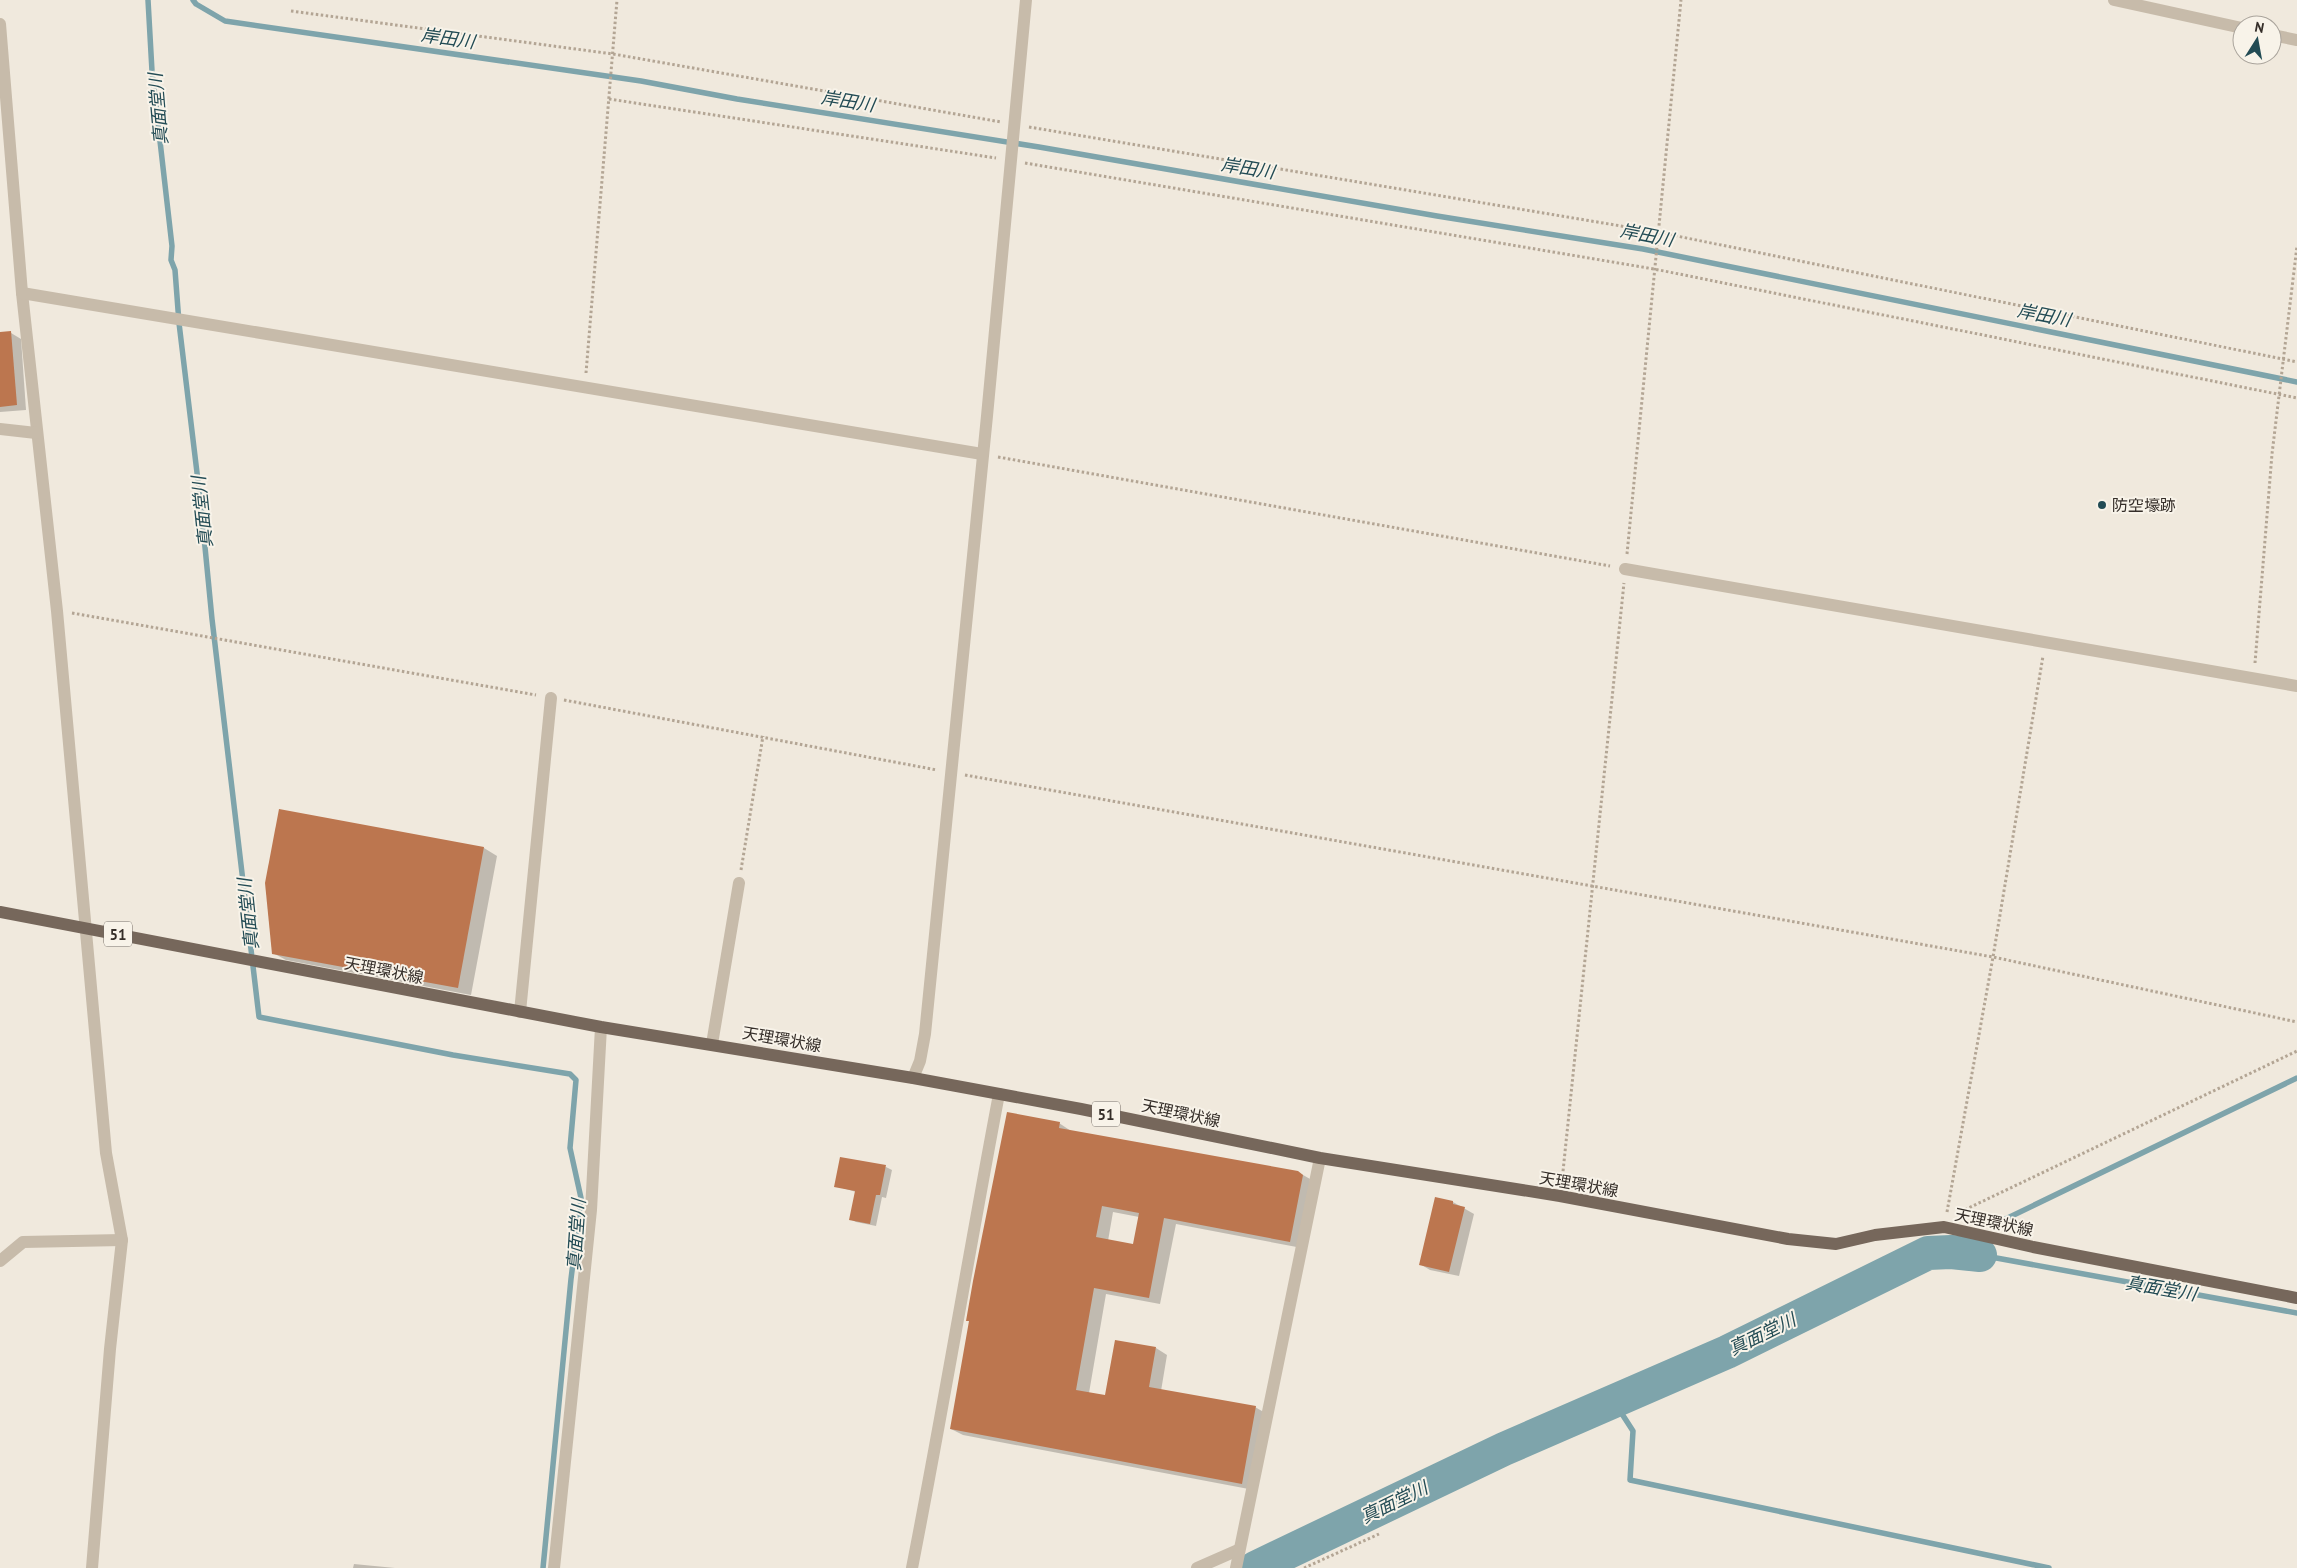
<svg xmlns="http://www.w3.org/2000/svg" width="2297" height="1568" viewBox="0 0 2297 1568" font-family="'PT Sans','Noto Sans JP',sans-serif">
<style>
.shadow{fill:#0003;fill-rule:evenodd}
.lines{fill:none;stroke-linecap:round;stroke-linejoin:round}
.stream{stroke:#7ea4ab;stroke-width:5.5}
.river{stroke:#7ea4ab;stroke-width:34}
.building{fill:#bc764f;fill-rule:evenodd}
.path{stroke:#b3a594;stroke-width:3;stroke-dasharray:2.5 2.5;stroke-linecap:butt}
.minor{stroke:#c7bbaa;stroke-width:12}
.major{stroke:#76675b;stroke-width:12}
.poi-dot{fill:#224b54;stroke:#f8f3e9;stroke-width:2}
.labels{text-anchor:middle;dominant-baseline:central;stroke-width:4;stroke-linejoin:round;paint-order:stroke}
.shield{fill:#f8f3e9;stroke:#706963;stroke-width:1}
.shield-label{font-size:15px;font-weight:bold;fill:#352e29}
.poi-label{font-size:16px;fill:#352e29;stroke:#f8f3e9;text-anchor:start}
.street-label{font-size:16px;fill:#352e29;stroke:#f8f3e9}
.water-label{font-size:18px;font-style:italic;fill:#224b54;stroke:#f8f3e9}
</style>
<rect width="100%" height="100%" fill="#f0e9dd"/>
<!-- shadow -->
<g class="shadow">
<path d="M11,333L21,339L26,410L0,412V334Z"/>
<path d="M280,810L484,848L497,856L471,995L286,960L273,953Z"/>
<path d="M1059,1123L1071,1131L1298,1172L1310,1179L1302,1248L1176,1224L1160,1304L1106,1294L1089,1393L1106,1396L1156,1348L1167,1355L1161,1391L1255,1407L1267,1414L1254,1490L963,1435L951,1429L970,1322L968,1320ZM1113,1212L1139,1217L1134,1246L1108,1241Z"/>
<path d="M886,1167L892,1170L886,1198L882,1197L876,1226L856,1222L850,1219L856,1192L836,1186Z"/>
<path d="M1453,1202L1474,1214L1459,1276L1430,1270L1420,1264Z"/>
<path d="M354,1564L395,1568H353Z"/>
</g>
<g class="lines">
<!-- stream -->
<g class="stream">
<path d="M148,0L152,71L172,246L171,260L175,270L179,323L201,506L212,619L259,1017L453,1055L570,1074L576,1080L570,1148L581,1198L571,1279L543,1568"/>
<path d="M193,0L196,4L225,21L641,81L737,99L1039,147L1437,216L1643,249L2297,382"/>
<path d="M1991,1226L2297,1078"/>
<path d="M1980,1255L2297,1313"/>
<path d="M1613,1400L1633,1431L1630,1480L2049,1568"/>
</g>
<!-- river -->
<path class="river" d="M1255,1568L1504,1449L1727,1352L1928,1253L1951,1252L1980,1255"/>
</g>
<!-- building -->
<g class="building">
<path d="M11,331L17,405L0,407V332Z"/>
<path d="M279,809L484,847L458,988L272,954L265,883Z"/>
<path d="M1007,1112L1060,1122L1059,1128L1298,1171L1303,1175L1290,1242L1164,1218L1149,1298L1094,1288L1076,1390L1105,1395L1115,1340L1156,1347L1149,1387L1256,1406L1242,1484L950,1429L969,1321H966L973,1281ZM1102,1206L1139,1213L1133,1244L1096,1237Z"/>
<path d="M840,1157L886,1165L880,1195H876L870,1224L849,1220L855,1191L834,1187Z"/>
<path d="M1435,1197L1453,1201V1204L1465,1207L1449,1272L1419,1265Z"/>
</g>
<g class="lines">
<!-- path -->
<g class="path">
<path d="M291,11L613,54L1001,122"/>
<path d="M609,99L996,158"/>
<path d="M1029,127L1657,232L2297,362"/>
<path d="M1025,163L1654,269L2297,398"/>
<path d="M586,373L617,0"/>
<path d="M998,457L1610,566"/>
<path d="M1627,554L1681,0"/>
<path d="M72,613L536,695"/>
<path d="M2255,663L2272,454L2297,246"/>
<path d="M564,700L937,770"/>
<path d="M965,775L1993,957L2297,1022"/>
<path d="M741,870L763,736"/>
<path d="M1562,1181L1624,583"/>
<path d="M1947,1212L1993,957L2043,656"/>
<path d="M1956,1214L2297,1051"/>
<path d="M1304,1568L1379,1534"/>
</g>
<!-- minor -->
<g class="minor">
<path d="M2114,0L2242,28"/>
<path d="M0,24L22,293L57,611L106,1153L122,1240L110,1349L92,1568"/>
<path d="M2272,35L2297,40"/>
<path d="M22,293L982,454"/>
<path d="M0,429L36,433"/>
<path d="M1625,569L2297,686"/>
<path d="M520,1012L551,698"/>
<path d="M712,1044L739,883"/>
<path d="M913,1078L920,1061L925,1034L987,416L1026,0"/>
<path d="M0,1261L23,1242L122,1240"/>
<path d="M554,1568L591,1210L601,1027"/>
<path d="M912,1568C943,1410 969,1252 999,1094"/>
<path d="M1197,1568L1238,1550"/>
<path d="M1236,1568L1320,1158"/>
</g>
<!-- major -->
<path class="major" d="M0,912L601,1027L913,1078L1081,1109L1320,1158L1560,1196L1788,1239L1836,1244L1875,1235L1944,1227L2033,1247L2297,1298"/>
</g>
<!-- markers -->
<circle class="poi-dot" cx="2102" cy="505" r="5"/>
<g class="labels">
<!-- shield labels -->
<g class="shield">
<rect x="104" y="921.5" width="28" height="25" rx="4"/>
<rect x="1092" y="1101.5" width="28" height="25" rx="4"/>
</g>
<g class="shield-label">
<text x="118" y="934">51</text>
<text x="1106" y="1114">51</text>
</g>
<!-- poi labels -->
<g class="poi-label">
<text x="2112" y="505">防空壕跡</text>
</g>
<!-- street labels -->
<g class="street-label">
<text transform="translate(384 970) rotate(11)">天理環状線</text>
<text transform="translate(782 1039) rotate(10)">天理環状線</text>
<text transform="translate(1181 1113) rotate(12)">天理環状線</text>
<text transform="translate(1579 1184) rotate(10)">天理環状線</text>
<text transform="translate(1994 1222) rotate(12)">天理環状線</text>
</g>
<!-- water labels -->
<g class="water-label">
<text transform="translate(448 38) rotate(8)">岸田川</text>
<text transform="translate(848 101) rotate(9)">岸田川</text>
<text transform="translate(158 109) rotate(-95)">真面堂川</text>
<text transform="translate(1248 168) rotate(9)">岸田川</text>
<text transform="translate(1647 235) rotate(11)">岸田川</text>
<text transform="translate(2044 315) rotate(11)">岸田川</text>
<text transform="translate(202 512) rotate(-96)">真面堂川</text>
<text transform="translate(248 914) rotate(-96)">真面堂川</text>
<text transform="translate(576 1235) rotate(-86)">真面堂川</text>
<text transform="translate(2161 1288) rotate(10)">真面堂川</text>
<text transform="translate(1762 1334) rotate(-26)">真面堂川</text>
<text transform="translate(1394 1502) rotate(-26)">真面堂川</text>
</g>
</g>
<!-- north arrow -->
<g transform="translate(2257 40) rotate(11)"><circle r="24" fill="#f8f3e9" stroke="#aaa49c"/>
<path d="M0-4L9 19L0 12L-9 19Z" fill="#224b54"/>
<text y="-8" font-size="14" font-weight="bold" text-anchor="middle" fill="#352e29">N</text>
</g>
</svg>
